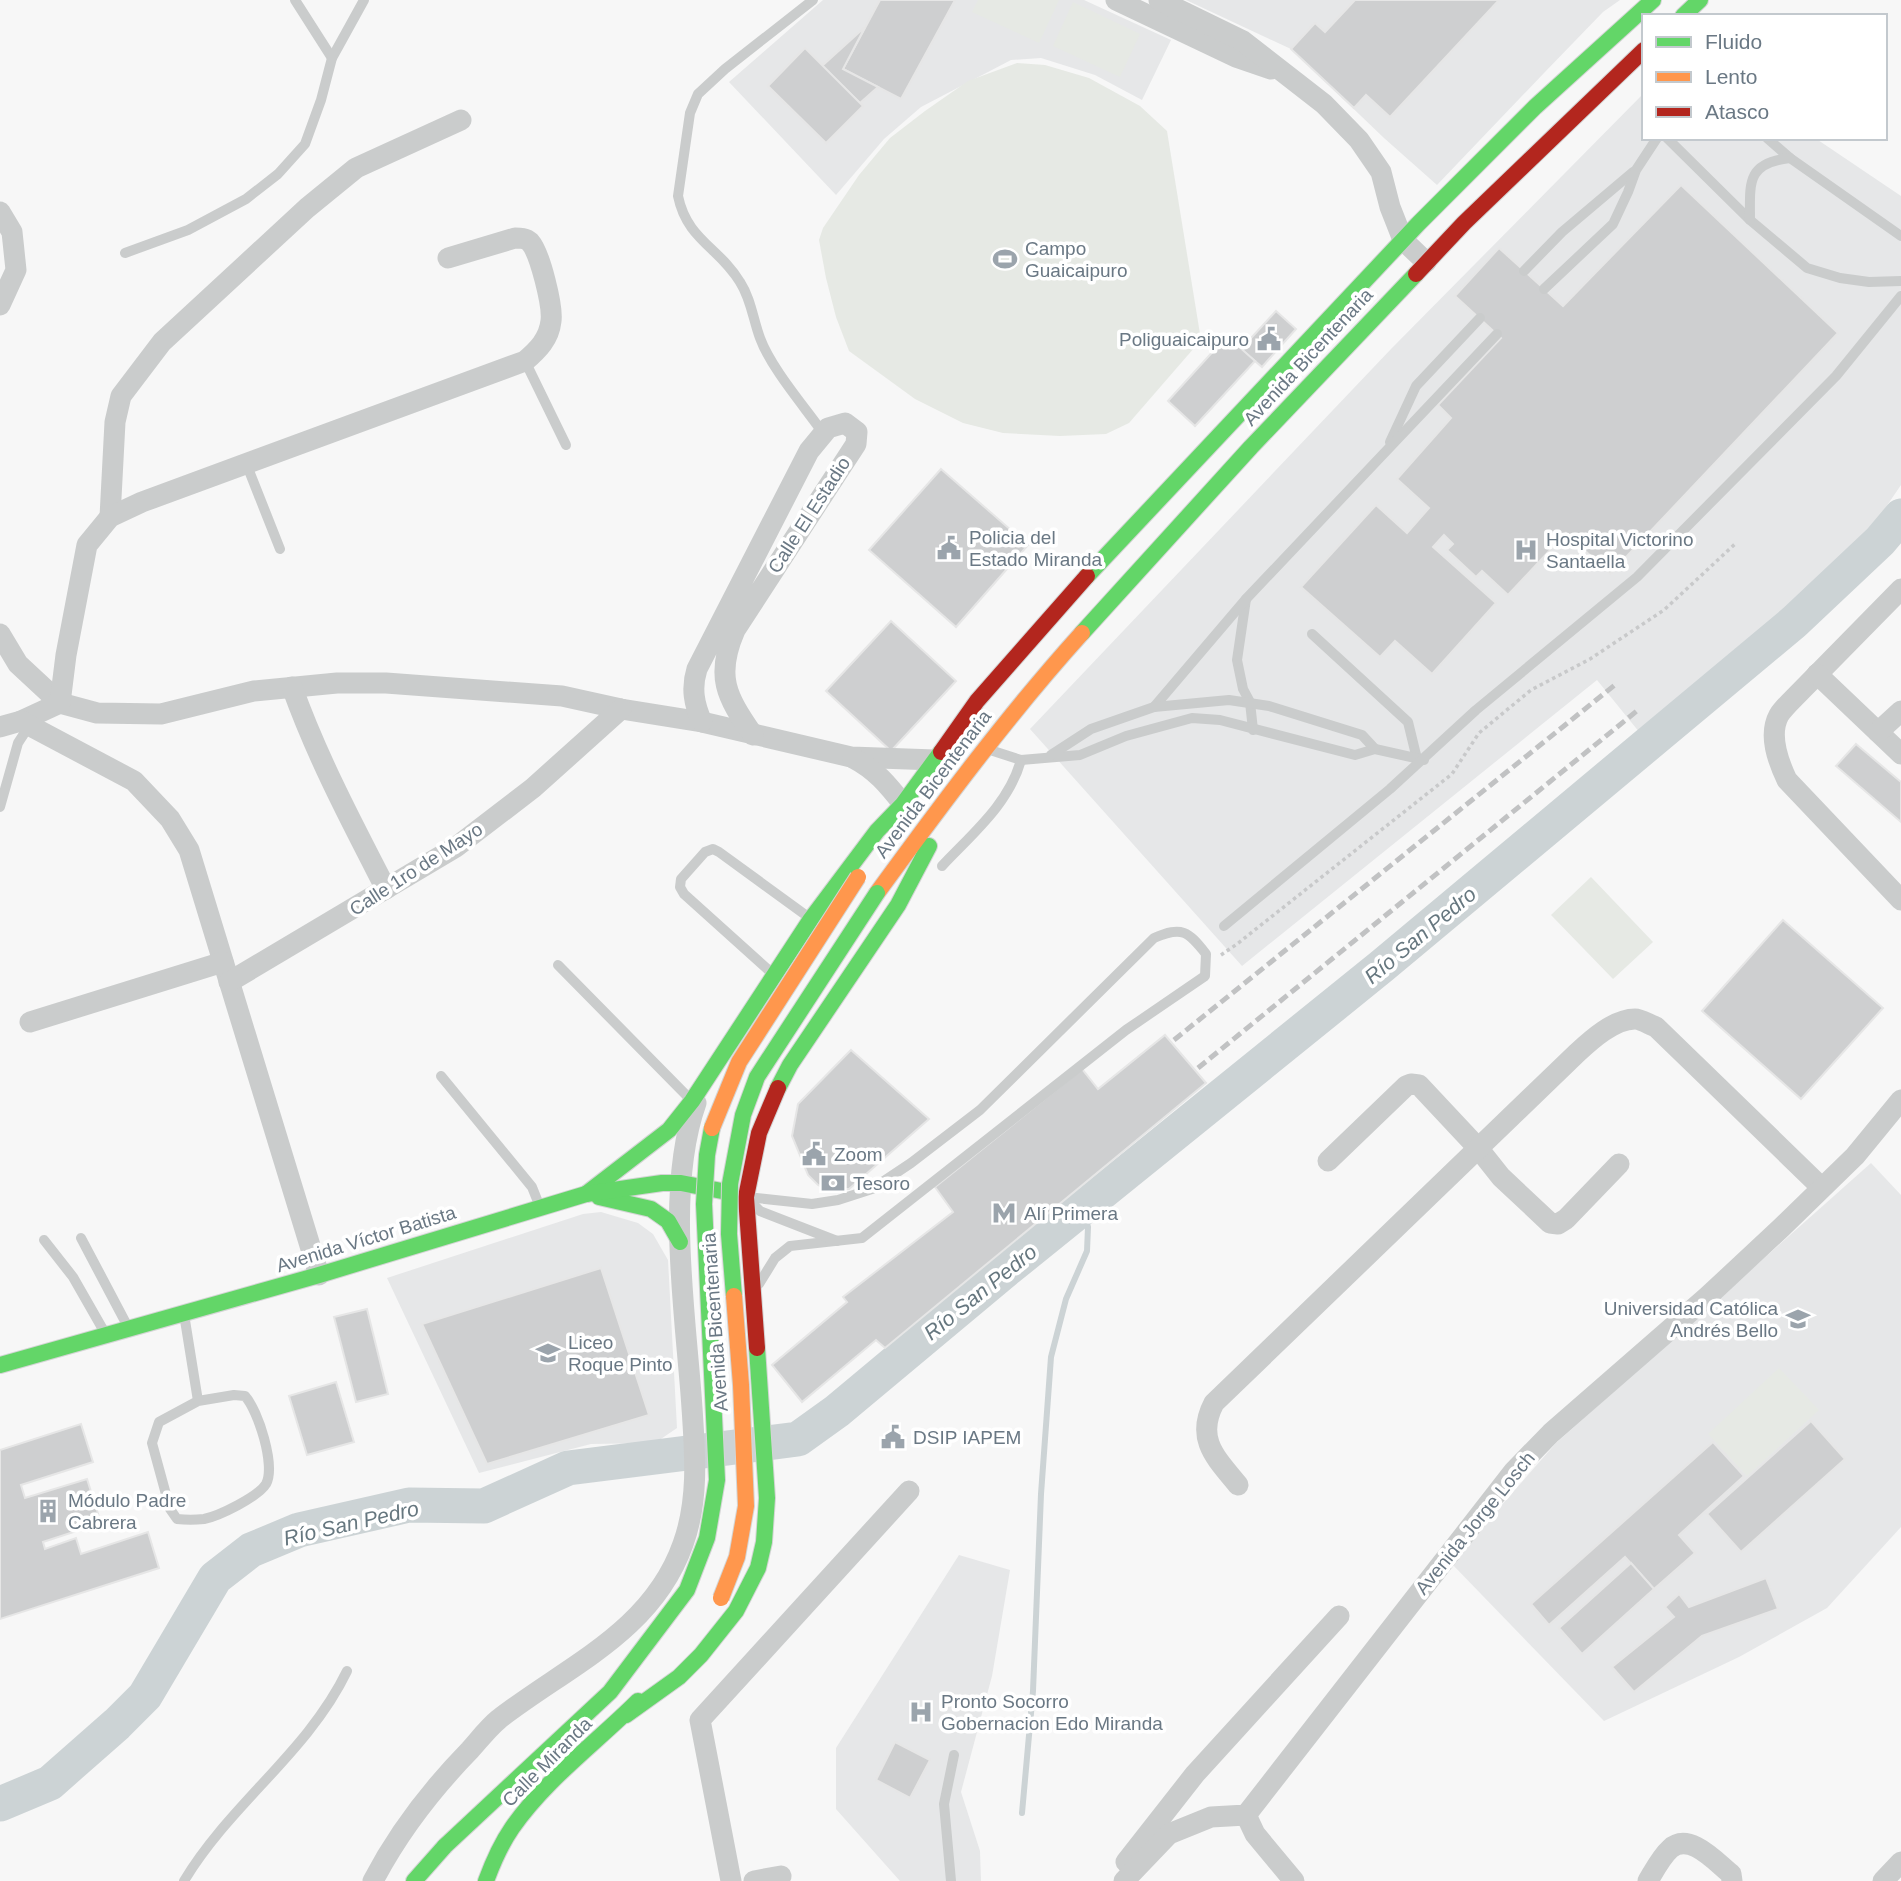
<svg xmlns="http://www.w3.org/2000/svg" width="1901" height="1881" viewBox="0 0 1901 1881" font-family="Helvetica,sans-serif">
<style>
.built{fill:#e6e7e8}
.green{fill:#e6e9e4}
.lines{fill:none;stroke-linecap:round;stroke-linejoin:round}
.stream{stroke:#ccd3d5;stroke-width:6}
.river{stroke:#ccd3d5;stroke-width:35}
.building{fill:#cecfd0;stroke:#e6e6e6;stroke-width:2}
.fast-casing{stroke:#d4d5d5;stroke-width:18}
.slow-casing{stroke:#d4d5d5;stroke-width:18}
.jam-casing{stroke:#d4d5d5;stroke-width:18}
.path{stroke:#c8c9ca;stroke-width:3.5;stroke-dasharray:3.5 3.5;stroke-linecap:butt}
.lane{stroke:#cacccc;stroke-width:10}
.street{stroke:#cacccc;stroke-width:21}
.fast{stroke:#63d668;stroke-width:16}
.slow{stroke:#ff974d;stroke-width:16}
.jam{stroke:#b3261e;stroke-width:16}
.rail{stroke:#c1c2c3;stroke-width:5;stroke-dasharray:10 5;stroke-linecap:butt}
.fast-bridge-casing{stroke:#d4d5d5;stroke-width:18;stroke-linecap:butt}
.slow-bridge-casing{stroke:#d4d5d5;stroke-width:18;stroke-linecap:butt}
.fast-bridge{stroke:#63d668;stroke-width:16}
.slow-bridge{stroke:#ff974d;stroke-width:16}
.labels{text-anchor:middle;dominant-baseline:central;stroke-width:7;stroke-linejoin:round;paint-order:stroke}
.poi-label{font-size:19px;fill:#6a7884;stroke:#fff;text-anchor:start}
.street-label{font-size:19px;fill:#6a7884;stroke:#fff}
.water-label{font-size:21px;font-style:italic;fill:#66777f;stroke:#fff}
</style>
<rect width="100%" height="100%" fill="#f7f7f7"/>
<!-- built -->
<g class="built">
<path d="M823,0H1084L1171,40L1142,100L1095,75L1041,58L1011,60L921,107L884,139L836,195L729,82Z"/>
<path d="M1186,0H1620L1603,12L1544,73L1437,185L1384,138L1291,49Z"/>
<path d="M1644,93V138H1815L1901,196V485L1875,523L1828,576L1640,733L1597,680L1242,966L1030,729L1391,349Z"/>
<path d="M1871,1163L1901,1195V1527L1827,1608L1739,1657L1604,1721L1451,1563L1556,1443Z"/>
<path d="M601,1212L638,1223L653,1234L668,1260L677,1428L655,1443L591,1444L479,1473L387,1278L583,1214Z"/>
<path d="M959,1555L1010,1570L992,1676L961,1792L980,1851L981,1881H900L836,1809V1748Z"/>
</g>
<!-- green -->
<g class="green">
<path d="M978,0H1059L1039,43L972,12Z"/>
<path d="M1073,2L1140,34L1120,77L1053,46Z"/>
<path d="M1017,63L1045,65L1089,78L1140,106L1167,131L1201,340L1129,423L1106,434L1060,436L1003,433L963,423L915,399L849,351L836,317L826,278L819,240L823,228L859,175L890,138L925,111L968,81Z"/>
<path d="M1591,877L1653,942L1613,979L1551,915Z"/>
<path d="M1779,1368L1819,1410L1747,1476L1708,1434Z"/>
</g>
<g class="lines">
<!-- stream -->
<path class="stream" d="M1022,1813L1033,1691L1041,1494L1051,1357L1066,1299L1087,1251L1088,1227L1082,1208"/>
<!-- river -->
<path class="river" d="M0,1804L50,1783L117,1724L145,1696L215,1578L251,1550L299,1530L409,1505L484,1506L568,1468L798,1439L837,1411L1001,1274L1382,966L1794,622L1880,541L1901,516"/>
</g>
<!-- building -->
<g class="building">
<path d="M880,0H955L901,99L843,69Z"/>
<path d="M1355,0H1499L1390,117L1366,95L1354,108L1291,49L1315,23L1325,32Z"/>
<path d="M865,27L843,69L878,87L860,103L822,66Z"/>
<path d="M805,48L863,106L826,143L768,86Z"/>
<path d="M1681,185L1838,333L1610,574L1566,533L1508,595L1482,571L1476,577L1447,550L1453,544L1444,535L1433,547L1496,603L1432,674L1395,641L1380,657L1301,587L1376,505L1407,533L1429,508L1397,479L1451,418L1438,405L1501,338L1455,296L1499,248L1563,306Z"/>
<path d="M1276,311L1296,329L1262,367L1241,349Z"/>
<path d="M1227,336L1255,361L1195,426L1168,401Z"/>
<path d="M941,469L1028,545L956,627L869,550Z"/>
<path d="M891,621L956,681L891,751L826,691Z"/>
<path d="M1856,744L1901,782V822L1836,766Z"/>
<path d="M1783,920L1883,1008L1801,1099L1702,1011Z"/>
<path d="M1165,1035L1206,1083L885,1348L876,1340L802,1402L772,1365L847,1302L843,1297L953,1212L935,1187L1082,1069L1098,1089Z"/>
<path d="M851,1050L929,1119L849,1189H827L818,1185L808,1175L792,1136L798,1104Z"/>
<path d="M601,1268L649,1415L487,1464L422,1324Z"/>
<path d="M367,1309L388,1394L356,1402L334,1317Z"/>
<path d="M336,1382L354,1442L307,1455L289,1396Z"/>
<path d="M1811,1421L1845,1459L1741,1552L1707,1514Z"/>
<path d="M81,1424L93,1462L21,1485L25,1498L87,1479L101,1523L43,1542L45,1549L76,1538L81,1554L148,1532L159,1568L0,1619V1450Z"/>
<path d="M1713,1442L1744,1476L1679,1535L1695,1553L1654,1589L1625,1557L1549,1625L1531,1604Z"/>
<path d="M1631,1563L1654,1589L1582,1654L1559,1628Z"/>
<path d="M1766,1578L1778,1609L1702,1636L1634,1692L1612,1667L1674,1617L1665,1607L1679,1594L1689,1607Z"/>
<path d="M895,1742L930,1760L910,1798L876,1780Z"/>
</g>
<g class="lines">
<!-- fast casing -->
<g class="fast-casing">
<g id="fast">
<path d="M1683,16L1700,0"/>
<path d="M1087,576L1418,224L1535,107L1653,0"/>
<path d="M1082,633L1251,447L1416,274"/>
<path d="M778,1088L790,1065L898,905L929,846"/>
<path d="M586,1194L669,1130L692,1101L811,919L877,831L903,804L941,752"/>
<path d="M599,1197L651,1209L668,1221L680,1242"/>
<path d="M0,1365L319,1275L586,1194L662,1183H681L727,1192"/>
<path d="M626,1715L679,1677L701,1655L736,1611L758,1568L764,1542L767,1498L757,1348"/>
<path d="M414,1881L445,1846"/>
<path d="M486,1881C493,1862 501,1844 512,1828C546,1779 596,1743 638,1701"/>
</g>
</g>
<!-- slow casing -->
<g class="slow-casing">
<path id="slow" d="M877,893C942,804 1008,715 1082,633"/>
</g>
<!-- jam casing -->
<g class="jam-casing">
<g id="jam">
<path d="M1416,274L1464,223L1644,50"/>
<path d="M941,752L977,701L1087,576"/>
<path d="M757,1348L746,1197L759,1133L778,1088"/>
</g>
</g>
<!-- path -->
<path class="path" d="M1221,955L1237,944L1452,774L1479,733L1531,690L1590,659L1664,610L1735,544"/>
<!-- lane -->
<g class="lane">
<path d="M295,0L332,58"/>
<path d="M813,0L725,69L698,94L690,113L678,196C687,240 719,247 740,282C751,299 753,319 760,338C771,368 804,406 823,433"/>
<path d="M1667,138L1750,220L1807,268L1840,278L1869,282L1901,281"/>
<path d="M1767,138L1790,158L1901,236"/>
<path d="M1750,220C1750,183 1746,163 1790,158"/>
<path d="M125,253L188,230L246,199L278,174L305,144L321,100L332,58L364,0"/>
<path d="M1524,271L1562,232L1633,172"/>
<path d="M1544,289L1613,224L1628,192L1636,170L1657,138"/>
<path d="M525,361L566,445"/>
<path d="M1390,442L1416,386L1480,318"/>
<path d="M246,463L280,549"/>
<path d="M1246,599L1237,660L1243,689L1250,702L1253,730"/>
<path d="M1312,634L1408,722L1417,759"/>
<path d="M1154,707L1246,599L1497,334"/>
<path d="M987,749L1021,760L1080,755L1126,736L1192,718L1220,720L1355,755L1375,749L1424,760"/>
<path d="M1051,755L1091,729L1154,707L1229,700L1269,706L1362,735L1375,749"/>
<path d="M0,807L18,743L29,726"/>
<path d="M942,866C972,834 1009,804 1021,760"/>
<path d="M1224,926L1390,789L1476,710L1637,577L1836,376L1901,296"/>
<path d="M558,965L690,1099"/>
<path d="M774,975L684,894L680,887L681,879L705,852L713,849L719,852L811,919"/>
<path d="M441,1076L532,1187L540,1207"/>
<path d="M747,1197L812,1204L838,1200L872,1189L911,1163L980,1110L1154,938C1182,926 1188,931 1206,954L1205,976L1126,1030L862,1238L790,1246L775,1258L759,1284"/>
<path d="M751,1202L760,1211L837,1241"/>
<path d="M81,1238L128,1327"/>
<path d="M44,1240L73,1277L105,1333"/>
<path d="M184,1314L198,1401L159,1422L152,1443L170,1509L177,1519C186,1520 195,1520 204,1519C219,1516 258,1497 266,1484C276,1466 258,1410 245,1396L234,1395L198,1401"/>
<path d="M184,1881C230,1804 308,1752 347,1671"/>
<path d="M951,1881L944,1804L954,1755"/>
</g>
<!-- street -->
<g class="street">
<path d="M1116,0L1236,57L1271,69"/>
<path d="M1159,0L1243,41L1324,104L1359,140L1381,172L1390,207L1403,240L1426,262"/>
<path d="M0,212L12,232L16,270L0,305"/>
<path d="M110,517L115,422L121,396L162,342L307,208L356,168L461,120"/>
<path d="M1901,589L1794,698C1789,703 1783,709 1779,715C1768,735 1778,761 1787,780L1901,900"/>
<path d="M0,634L18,664L60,703L97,713L161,714L254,691L337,683H386L562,696L621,709L702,722L851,757L935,760"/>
<path d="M1817,674L1901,754"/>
<path d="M292,687C317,757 352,823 386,889"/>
<path d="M21,721L60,703L66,655L87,545L110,517L142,502L525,361C538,350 549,339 551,321C553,306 540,253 530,242C526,238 520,238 515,238L448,258"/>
<path d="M702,722C694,704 691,688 697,669L809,451L828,428L845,423L857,432L856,444L735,630C715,676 726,696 753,735"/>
<path d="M0,727L21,721L134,781L170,819L189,850L319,1275"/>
<path d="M1878,732L1901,711"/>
<path d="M853,758C876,770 888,785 903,804"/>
<path d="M229,982L456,847L533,788L621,709"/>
<path d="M30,1022L223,962"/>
<path d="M1328,1161L1406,1086L1411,1084L1419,1085L1478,1148L1501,1177L1550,1223L1558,1224L1566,1219L1619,1164"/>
<path d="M1238,1485C1216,1458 1195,1439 1214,1403L1577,1053C1591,1040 1614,1019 1635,1019C1641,1019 1650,1025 1656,1027L1821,1187"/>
<path d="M1246,1815L1255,1834L1294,1881"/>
<path d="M1126,1862L1195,1774L1339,1616"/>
<path d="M373,1881C398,1833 432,1789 470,1750C479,1740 488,1728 499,1719C567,1666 652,1632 683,1544C699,1500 695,1453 692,1408C686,1316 665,1190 696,1103"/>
<path d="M731,1881L700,1720L909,1491"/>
<path d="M754,1881L781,1876"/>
<path d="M1124,1881L1169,1834L1211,1817L1246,1815L1514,1471L1551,1433L1707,1297L1781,1228L1855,1156L1901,1100"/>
<path d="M1648,1881C1654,1871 1661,1857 1670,1849C1689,1831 1716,1862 1731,1874L1732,1881"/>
<path d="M1883,1881L1901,1862"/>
</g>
<!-- fast -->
<use href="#fast" class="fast"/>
<!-- slow -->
<use href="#slow" class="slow"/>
<!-- jam -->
<use href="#jam" class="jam"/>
<!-- rail -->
<g class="rail">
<path d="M1174,1040L1616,684"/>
<path d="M1198,1068L1638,710"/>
</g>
<!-- fast-bridge casing -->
<g class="fast-bridge-casing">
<g id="fast-bridge">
<path d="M734,1296L729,1234L730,1184L743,1115L757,1077L877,893"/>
<path d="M445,1846L610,1692L687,1590L707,1538L717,1480L704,1204L707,1155L712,1128"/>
</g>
</g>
<!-- slow-bridge casing -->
<g class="slow-bridge-casing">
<g id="slow-bridge">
<path d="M712,1128L739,1062L858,877"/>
<path d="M721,1598L737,1557L746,1506L741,1385L734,1296"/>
</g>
</g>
<!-- fast-bridge -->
<use href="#fast-bridge" class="fast-bridge"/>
<!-- slow-bridge -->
<use href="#slow-bridge" class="slow-bridge"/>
</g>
<!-- icons -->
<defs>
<g id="stadium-bare" transform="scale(1.89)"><path d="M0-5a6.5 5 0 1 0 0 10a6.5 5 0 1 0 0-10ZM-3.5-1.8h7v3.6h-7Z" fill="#9ba4ac" stroke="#fff" stroke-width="2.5" paint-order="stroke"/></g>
<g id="civic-bare" transform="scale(1.89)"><path d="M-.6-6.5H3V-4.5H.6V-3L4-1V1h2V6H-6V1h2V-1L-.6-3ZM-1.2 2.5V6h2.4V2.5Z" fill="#9ba4ac" stroke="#fff" stroke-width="2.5" paint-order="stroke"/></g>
<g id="hospital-bare" transform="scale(1.89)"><path d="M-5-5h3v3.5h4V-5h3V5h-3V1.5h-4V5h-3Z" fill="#9ba4ac" stroke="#fff" stroke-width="2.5" paint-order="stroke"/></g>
<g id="bank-bare" transform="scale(1.89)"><path d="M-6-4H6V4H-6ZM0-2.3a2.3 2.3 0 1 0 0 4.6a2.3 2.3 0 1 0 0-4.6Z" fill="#9ba4ac" stroke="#fff" stroke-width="2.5" paint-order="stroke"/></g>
<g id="metro-bare" transform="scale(1.89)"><path d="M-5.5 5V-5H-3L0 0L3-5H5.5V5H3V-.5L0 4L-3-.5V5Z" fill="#9ba4ac" stroke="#fff" stroke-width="2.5" paint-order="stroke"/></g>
<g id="university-bare" transform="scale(1.89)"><path d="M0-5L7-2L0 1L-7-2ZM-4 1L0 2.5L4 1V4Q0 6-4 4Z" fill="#9ba4ac" stroke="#fff" stroke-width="2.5" paint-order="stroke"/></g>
<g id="school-bare" transform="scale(1.89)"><path d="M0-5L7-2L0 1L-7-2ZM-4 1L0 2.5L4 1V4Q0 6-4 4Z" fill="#9ba4ac" stroke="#fff" stroke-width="2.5" paint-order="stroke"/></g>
<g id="building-bare" transform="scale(1.89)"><path d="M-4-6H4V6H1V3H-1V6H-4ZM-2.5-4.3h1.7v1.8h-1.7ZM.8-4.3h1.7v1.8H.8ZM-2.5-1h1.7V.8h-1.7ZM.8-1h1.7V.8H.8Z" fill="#9ba4ac" stroke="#fff" stroke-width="2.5" paint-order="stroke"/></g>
</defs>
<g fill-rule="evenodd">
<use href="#stadium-bare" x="1005" y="259"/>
<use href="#civic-bare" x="1269" y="339"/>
<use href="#civic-bare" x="949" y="548"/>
<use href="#hospital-bare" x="1526" y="550"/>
<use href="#civic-bare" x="814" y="1154"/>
<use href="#bank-bare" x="833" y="1183"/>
<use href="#metro-bare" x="1004" y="1213"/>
<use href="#university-bare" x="1798" y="1319"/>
<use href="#school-bare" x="548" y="1353"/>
<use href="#civic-bare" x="893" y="1437"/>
<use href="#building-bare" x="48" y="1511"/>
<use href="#hospital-bare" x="921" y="1712"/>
</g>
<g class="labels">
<!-- poi labels -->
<g class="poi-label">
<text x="1025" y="248">Campo<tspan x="1025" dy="22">Guaicaipuro</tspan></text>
<text x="1249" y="339" text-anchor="end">Poliguaicaipuro</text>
<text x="969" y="537">Policia del<tspan x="969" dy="22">Estado Miranda</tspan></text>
<text x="1546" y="539">Hospital Victorino<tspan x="1546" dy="22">Santaella</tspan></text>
<text x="834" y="1154">Zoom</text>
<text x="853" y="1183">Tesoro</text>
<text x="1024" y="1213">Alí Primera</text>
<text x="1778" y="1308" text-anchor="end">Universidad Católica<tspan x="1778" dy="22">Andrés Bello</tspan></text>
<text x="568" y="1342">Liceo<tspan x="568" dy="22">Roque Pinto</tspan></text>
<text x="913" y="1437">DSIP IAPEM</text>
<text x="68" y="1500">Módulo Padre<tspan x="68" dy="22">Cabrera</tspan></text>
<text x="941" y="1701">Pronto Socorro<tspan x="941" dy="22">Gobernacion Edo Miranda</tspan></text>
</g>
<!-- street labels -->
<g class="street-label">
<text transform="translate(1308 357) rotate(-47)">Avenida Bicentenaria</text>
<text transform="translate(809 515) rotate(-57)">Calle El Estadio</text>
<text transform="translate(933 784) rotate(-53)">Avenida Bicentenaria</text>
<text transform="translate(416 869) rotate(-33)">Calle 1ro de Mayo</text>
<text transform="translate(366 1239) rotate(-17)">Avenida Víctor Batista</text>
<text transform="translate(715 1322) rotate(-94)">Avenida Bicentenaria</text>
<text transform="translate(1475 1523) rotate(-51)">Avenida Jorge Losch</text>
<text transform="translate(547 1762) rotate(-45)">Calle Miranda</text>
</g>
<!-- water labels -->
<g class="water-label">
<text transform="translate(1420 935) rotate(-40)">Río San Pedro</text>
<text transform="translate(980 1292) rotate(-39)">Río San Pedro</text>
<text transform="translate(351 1523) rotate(-13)">Río San Pedro</text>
</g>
</g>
<!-- legend -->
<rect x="1642" y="14" width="245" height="126" fill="#ffffff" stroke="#c3c9ce" stroke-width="2"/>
<rect x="1656" y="37" width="35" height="10" fill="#63d668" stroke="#c3c9ce" stroke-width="2"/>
<text x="1705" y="49" font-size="21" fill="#6a7884">Fluido</text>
<rect x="1656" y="72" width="35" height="10" fill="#ff974d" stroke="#c3c9ce" stroke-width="2"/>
<text x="1705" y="84" font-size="21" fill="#6a7884">Lento</text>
<rect x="1656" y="107" width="35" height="10" fill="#b3261e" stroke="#c3c9ce" stroke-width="2"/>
<text x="1705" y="119" font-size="21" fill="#6a7884">Atasco</text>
</svg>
